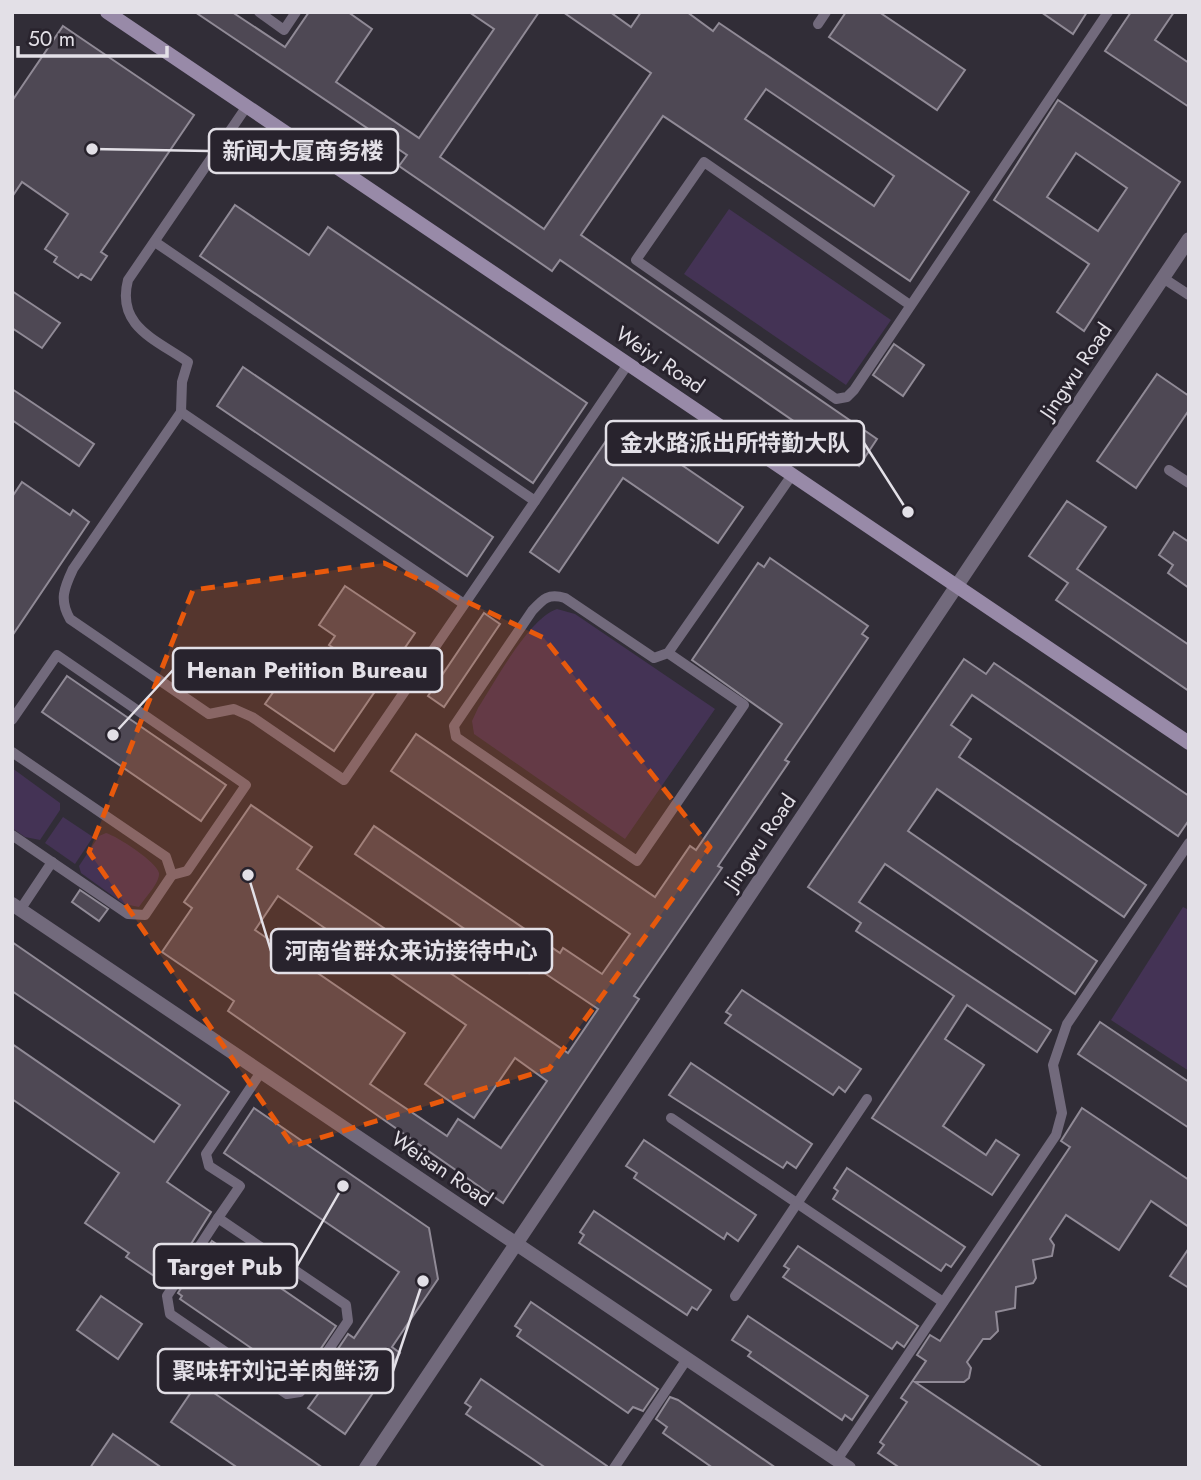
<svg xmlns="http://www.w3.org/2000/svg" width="1201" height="1480" viewBox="0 0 1201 1480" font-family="Jost,'Noto Sans SC',sans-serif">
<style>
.green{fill:#435}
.building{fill:#4e4854;stroke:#908a96;stroke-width:2;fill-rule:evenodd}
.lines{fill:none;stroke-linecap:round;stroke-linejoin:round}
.lane{stroke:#726a7c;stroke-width:10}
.street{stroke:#726a7c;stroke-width:14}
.secondary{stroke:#988aa8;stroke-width:14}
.marked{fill:#e8590c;fill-opacity:0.2;stroke:#e8590c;stroke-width:5;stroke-dasharray:14 9;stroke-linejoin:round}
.labels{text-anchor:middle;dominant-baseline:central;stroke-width:6;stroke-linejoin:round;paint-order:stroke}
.street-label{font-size:21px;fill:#e3e0e7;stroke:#28232d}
.leader{fill:none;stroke:#e3e0e7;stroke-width:2.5}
.callout-dot{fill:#e3e0e7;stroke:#28232d;stroke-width:2.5}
.callout{fill:#28232d;stroke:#e3e0e7;stroke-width:2.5}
.callout-label{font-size:23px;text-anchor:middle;font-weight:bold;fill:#e3e0e7}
</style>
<rect width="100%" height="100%" fill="#312d37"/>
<!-- green -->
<g class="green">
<path d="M729,209L891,320L846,385L684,274Z"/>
<path d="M557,609L575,614L715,709L625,839L474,734L472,721L478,708C496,681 528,619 557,609Z"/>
<path d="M12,768L60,803V810L40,840L25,837L12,828Z"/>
<path d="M63,817L93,837L75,864L45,843Z"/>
<path d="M106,833C117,836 157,862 159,873C160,883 144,899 139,907L124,904L81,873L79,866L99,836Z"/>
<path d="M1183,907L1189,910V1071L1111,1020Z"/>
</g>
<!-- building -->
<g class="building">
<path d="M195,12H232L285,47L309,12H348L372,29L336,82L419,138L494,29L469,12H539L440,157L544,229L651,73L563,12H610L631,27L641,12H687L713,31L719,23L969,192L910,281L663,116L581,235L877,439L859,466L560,260L552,271L399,166L407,155ZM766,89L894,176L874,206L745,119Z"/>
<path d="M846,12H879L965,70L937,110L829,37Z"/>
<path d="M1041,12H1087L1073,34Z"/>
<path d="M1131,12H1174L1155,40L1189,63V107L1105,51Z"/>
<path d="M63,26L194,115L101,252L107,256L91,280L81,274L78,278L54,262L57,257L45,249L68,214L22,182L12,197V101Z"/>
<path d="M1058,100L1180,182L1084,331L1057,312L1089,264L994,200ZM1076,153L1127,188L1098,231L1047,197Z"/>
<path d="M235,205L309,255L328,227L587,403L533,483L200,256Z"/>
<path d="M12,291L60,323L42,348L12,328Z"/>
<path d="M894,344L924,365L903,396L873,375Z"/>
<path d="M243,367L493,537L467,576L217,406Z"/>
<path d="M1157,374L1189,396V410L1136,488L1097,461Z"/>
<path d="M12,389L94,444L79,466L12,420Z"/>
<path d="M619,422L743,507L718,543L623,478L559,572L530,552Z"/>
<path d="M22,482L70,515L73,510L89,522L12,636V497Z"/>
<path d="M1067,501L1106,527L1077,569L1189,645V691L1056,600L1068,583L1029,556Z"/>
<path d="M1174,532L1189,542V588L1168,573L1173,565L1159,555Z"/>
<path d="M770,558L868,626L862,634L868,638L785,760L789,762L718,866L722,868L634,996L639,999L503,1203L228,1011L234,1001L162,952L192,908L184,902L251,805L312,847L297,869L568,1053L598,1009L534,966L529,973L355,854L374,826L560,953L563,948L602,974L630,934L391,771L416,734L655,897L690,846L696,850L782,724L692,660L758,563L764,567ZM278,896L466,1025L425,1084L474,1118L515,1058L547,1081L501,1148L458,1119L447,1136L370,1084L405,1033L255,930Z"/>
<path d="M345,586L415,633L334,751L265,704L292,665L308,676L312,671L326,681L344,655L329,645L335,636L319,625Z"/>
<path d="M484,613L500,624L444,707L428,696Z"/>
<path d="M964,659L986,674L994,663L1189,796V820L1178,836L972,695L951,725L971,739L959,757L1146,885L1124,917L937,789L908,831L1097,961L1075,994L885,864L859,902L1051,1030L1037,1052L967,1005L945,1039L984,1065L943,1126L986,1155L996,1140L1019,1155L992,1195L872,1118L954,996L856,931L861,923L808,887Z"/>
<path d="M67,676L226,785L201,821L42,712Z"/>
<path d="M80,890L108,909L99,921L72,902Z"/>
<path d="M12,942L229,1092L167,1182L211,1212L166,1284L126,1257L129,1253L85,1223L119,1173L12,1099V1044L154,1142L180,1105L12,991Z"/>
<path d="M742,990L861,1069L845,1092L839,1087L833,1095L725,1023L731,1015L726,1012Z"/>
<path d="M1100,1022L1189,1082V1128L1078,1054Z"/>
<path d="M691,1063L812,1144L796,1168L787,1162L783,1168L669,1095Z"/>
<path d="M254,1108L429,1228L438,1279L392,1347L400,1353L345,1434L308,1408L318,1394L311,1389L348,1334L354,1338L399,1272L224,1153Z"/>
<path d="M1082,1108L1189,1180V1227L1151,1201L1119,1250L1066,1215L1050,1239L1054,1245L1052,1256L1033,1260L1036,1278L1033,1283L1016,1287L1015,1308L996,1312L998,1331L990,1339H983L967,1362L971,1368L969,1378L964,1382H915L1043,1468H900L878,1453L884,1445L880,1442L907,1402L901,1398L926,1361L917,1355L930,1335L940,1341L1070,1147L1061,1141Z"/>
<path d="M644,1140L756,1215L738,1241L727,1233L724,1239L634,1178L637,1173L626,1166Z"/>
<path d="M847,1168L965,1247L951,1267L946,1264L941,1271L833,1199L838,1191L834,1188Z"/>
<path d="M594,1211L711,1290L697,1310L692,1307L687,1315L579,1243L584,1235L580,1232Z"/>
<path d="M212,1241L336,1326L299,1381L180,1299L182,1296L178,1293Z"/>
<path d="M798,1246L918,1326L904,1347L897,1342L892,1349L783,1277L789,1269L784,1266Z"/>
<path d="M1189,1248V1288L1170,1276Z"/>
<path d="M101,1296L142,1324L118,1359L77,1330Z"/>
<path d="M531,1302L658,1389L643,1411L633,1407L628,1413L517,1336L521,1330L515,1326Z"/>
<path d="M748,1316L868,1396L852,1420L845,1415L842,1420L748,1356L751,1352L732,1340Z"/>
<path d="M481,1379L607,1466V1468H546L466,1414L471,1407L465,1403Z"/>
<path d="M198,1382L323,1468H238L171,1422Z"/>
<path d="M670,1397L678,1400L776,1468H713L663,1433L667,1427L656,1419Z"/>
<path d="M113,1434L162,1468H90Z"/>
</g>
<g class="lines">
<!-- lane -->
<g class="lane">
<path d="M259,12L284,30L296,12"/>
<path d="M818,24L826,12"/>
<path d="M247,106L128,280C116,326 155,339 188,362L182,382L181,412L73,569C64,588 59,600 70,619L209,714L234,709L252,717L344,780L535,501"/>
<path d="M155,242L535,501L628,364"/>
<path d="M1163,278L1189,295"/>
<path d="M910,305L704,162L636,260L836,399L847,397L854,390L1108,12"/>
<path d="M181,412L464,604"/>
<path d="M1169,470L1189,483"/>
<path d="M668,653L744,705L637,861L456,737L454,726L532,611C543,599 548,593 565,598L654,658L668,653L792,475"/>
<path d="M12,720L57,655L246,785L187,871L172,875"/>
<path d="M12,752L166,857L172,875L145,915L128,914L12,835"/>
<path d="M20,910L52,862"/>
<path d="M671,1118L943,1302"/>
<path d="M218,1218L346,1305L348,1321L300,1392L287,1394L170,1314L167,1296Z"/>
<path d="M218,1218L240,1186L209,1166L206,1154L261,1072"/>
<path d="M735,1296L867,1099"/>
<path d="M837,1460L1056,1135L1062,1113L1053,1065L1067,1024L1189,843"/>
<path d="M614,1468L687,1359"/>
</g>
<!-- street -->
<g class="street">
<path d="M12,904L849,1468"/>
<path d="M366,1468L1189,239"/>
</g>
<!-- secondary -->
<path class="secondary" d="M107,12L1189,743"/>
</g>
<!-- marked area -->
<path class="marked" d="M384,563L544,638L710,847L549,1069L293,1146L89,852L193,590Z"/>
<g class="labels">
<!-- street labels -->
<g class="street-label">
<text transform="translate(660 360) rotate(34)">Weiyi Road</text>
<text transform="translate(1076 371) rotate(-56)">Jingwu Road</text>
<text transform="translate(760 842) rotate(-56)">Jingwu Road</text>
<text transform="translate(442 1169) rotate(34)">Weisan Road</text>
</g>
</g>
<!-- callouts -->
<path class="leader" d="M92 149L209 151M908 512L864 443M113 735L173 670M248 875L271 951M343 1186L297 1266M423 1281L393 1371"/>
<g class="callout-dot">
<circle cx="92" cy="149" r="7"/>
<circle cx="908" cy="512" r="7"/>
<circle cx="113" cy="735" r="7"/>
<circle cx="248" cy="875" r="7"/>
<circle cx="343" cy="1186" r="7"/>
<circle cx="423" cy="1281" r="7"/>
</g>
<g class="callout">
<rect x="209" y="129" width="189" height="44" rx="7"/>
<rect x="606" y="421" width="258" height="44" rx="7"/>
<rect x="173" y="648" width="269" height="44" rx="7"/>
<rect x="271" y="929" width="281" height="44" rx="7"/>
<rect x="154" y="1244" width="143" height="44" rx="7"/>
<rect x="158" y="1349" width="235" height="44" rx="7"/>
</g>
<g class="callout-label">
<text x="303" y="159">新闻大厦商务楼</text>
<text x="735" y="451">金水路派出所特勤大队</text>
<text x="307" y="678">Henan Petition Bureau</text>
<text x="411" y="959">河南省群众来访接待中心</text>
<text x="225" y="1275">Target Pub</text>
<text x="276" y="1379">聚味轩刘记羊肉鲜汤</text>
</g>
<!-- border -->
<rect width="1201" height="1480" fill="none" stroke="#e3e0e7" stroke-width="28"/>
<!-- scale -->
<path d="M18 46v10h149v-10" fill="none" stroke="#e3e0e7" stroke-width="3.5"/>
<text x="28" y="46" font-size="21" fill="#e3e0e7" stroke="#28232d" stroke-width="5" paint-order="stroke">50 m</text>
</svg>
